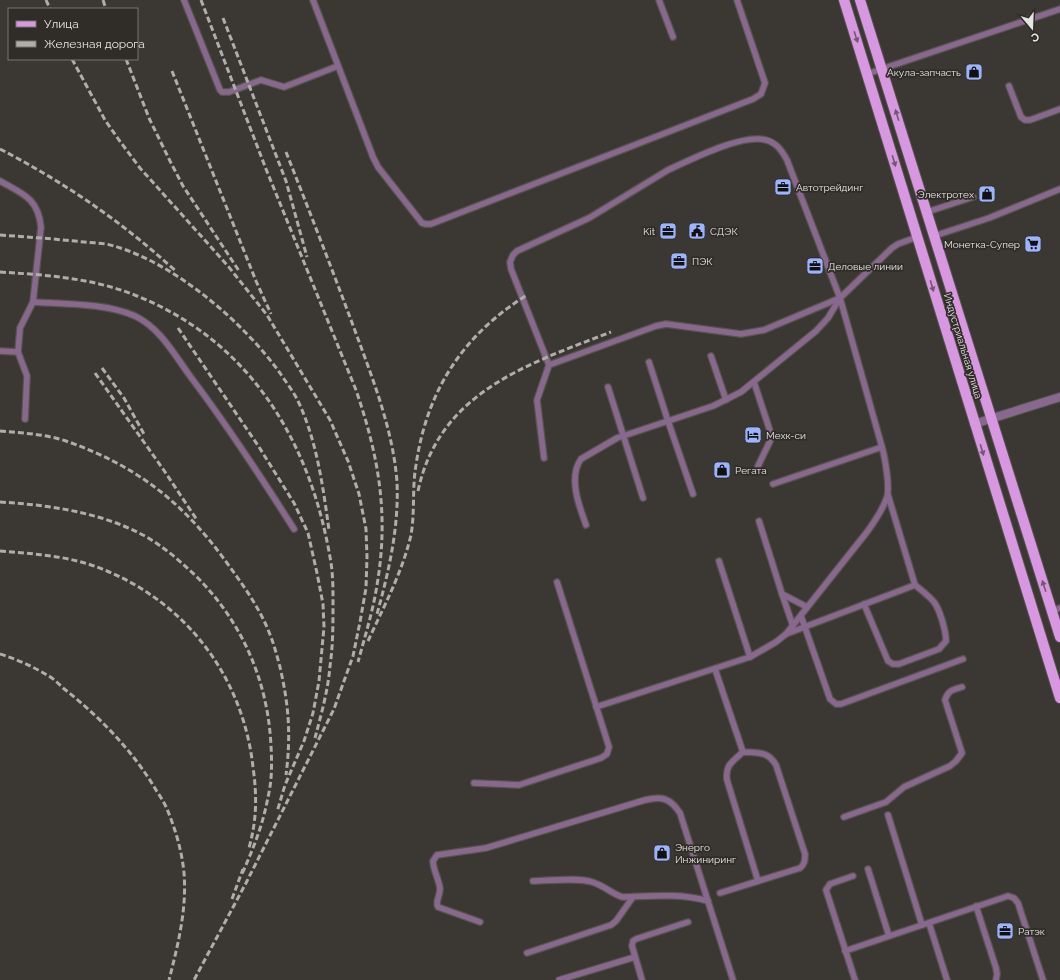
<svg xmlns="http://www.w3.org/2000/svg" width="1060" height="980" viewBox="0 0 1060 980" font-family="Raleway,sans-serif">
<style>
.lines{fill:none;stroke-linecap:round;stroke-linejoin:round}
.lane-casing{stroke:#57534f;stroke-width:8}
.street-casing{stroke:#57534f;stroke-width:10}
.primary-casing{stroke:#57534f;stroke-width:12}
.lane{stroke:#88698d;stroke-width:5.5}
.street{stroke:#88698d;stroke-width:8}
.primary{stroke:#d898e1;stroke-width:10}
.rail{stroke:#b0adaa;stroke-width:3;stroke-dasharray:6 3;stroke-linecap:butt}
.oneway{fill:#735873}
.labels{text-anchor:middle;dominant-baseline:central;stroke-width:3.5;stroke-linejoin:round;paint-order:stroke}
.poi-label{font-size:10px;fill:#e7e5e2;stroke:#302d29;text-anchor:start}
.street-label{font-size:10px;fill:#e7e5e2;stroke:#302d29}
</style>
<rect width="100%" height="100%" fill="#3b3733"/>
<g class="lines">
<!-- lane casing -->
<g class="lane-casing">
<g id="lane">
<path d="M184,0L220,90L222,92H229L261,80L284,87L338,66"/>
<path d="M313,0L373,157L378,167L422,223L426,224H431L753,99L761,94L765,83L737,0"/>
<path d="M659,0L673,37"/>
<path d="M867,74L1060,9"/>
<path d="M1009,86L1021,117L1025,120H1030L1060,109"/>
<path d="M0,181C23,194 38,198 41,227L33,302C64,304 106,303 135,316C160,328 174,354 190,376C227,425 261,477 294,529"/>
<path d="M927,212L973,197"/>
<path d="M934,236L989,218L1060,189"/>
<path d="M0,351L18,352"/>
<path d="M711,356L726,400"/>
<path d="M549,365L656,326L666,324L741,334L764,330L840,298"/>
<path d="M754,382L772,437L758,466"/>
<path d="M608,387L643,498"/>
<path d="M25,419L27,376L18,352L20,328L33,302"/>
<path d="M544,458L537,400L549,365L511,269L510,262L513,255L517,251L589,218L668,170C690,160 743,133 766,140C777,143 782,151 787,160L840,298"/>
<path d="M773,484L882,447"/>
<path d="M693,494L668,421L713,406L741,392L816,331L828,318L840,298"/>
<path d="M759,521L782,594L807,607"/>
<path d="M586,525C579,506 568,477 581,459L617,438L668,421L649,362"/>
<path d="M719,561L750,657"/>
<path d="M782,594L793,626"/>
<path d="M864,604L888,661L893,664H899L939,649L946,641C946,631 940,610 934,602C929,596 921,590 915,585"/>
<path d="M1052,611L1060,608"/>
<path d="M801,616L830,699L836,704H841L963,659"/>
<path d="M786,634L915,585L888,495"/>
<path d="M715,669L743,752"/>
<path d="M596,707L750,657L776,642L786,634L867,532C875,521 883,509 887,497C890,487 885,458 882,447L840,298L892,248L898,244L917,237"/>
<path d="M474,783L519,785L601,758L607,754L609,747L557,582"/>
<path d="M888,815L922,925"/>
<path d="M844,817L886,802L904,787L950,766L956,761L962,753L945,700C948,690 953,690 962,687"/>
<path d="M868,869L889,936"/>
<path d="M853,876L830,884L826,890L855,980"/>
<path d="M533,881C549,881 577,877 592,882C603,885 611,893 622,897C651,896 680,893 708,901"/>
<path d="M720,893L800,868C805,864 805,860 805,854L776,765C768,751 758,753 743,752C732,762 725,765 727,780L758,881"/>
<path d="M976,906L996,968L997,974L996,980"/>
<path d="M480,922L438,907C435,901 440,896 440,889C439,879 433,870 433,861L437,855L486,848L645,800C662,796 670,798 680,813L733,980"/>
<path d="M929,923L947,980"/>
<path d="M845,951L1008,896L1014,898L1018,903L1043,980"/>
<path d="M527,953L611,925L616,921L633,897"/>
<path d="M559,980L635,957"/>
<path d="M642,980L632,946L633,941L636,939L688,922"/>
</g>
</g>
<!-- street casing -->
<g class="street-casing">
<path id="street" d="M974,424L1060,397"/>
</g>
<!-- primary casing -->
<g class="primary-casing">
<g id="primary">
<path d="M844,0L1060,698"/>
<path d="M860,0L1060,637"/>
</g>
</g>
<!-- lane -->
<use href="#lane" class="lane"/>
<!-- street -->
<use href="#street" class="street"/>
<!-- primary -->
<use href="#primary" class="primary"/>
<!-- rail -->
<g class="rail">
<path d="M46,0L50,9"/>
<path d="M103,0L106,9"/>
<path d="M201,0L266,169L356,390C379,457 389,515 377,585C373,611 365,636 358,662"/>
<path d="M223,18L286,181L307,257"/>
<path d="M72,59L105,120L119,140L140,168L228,266L267,315L330,420L348,461L359,494L366,529L367,557L366,588L360,622L353,656L334,709L246,883L194,980"/>
<path d="M126,59L149,118L170,161L183,186L239,271"/>
<path d="M172,71L256,281L271,314"/>
<path d="M0,149C48,174 94,203 136,237C150,248 162,259 176,271"/>
<path d="M286,152C309,210 332,269 354,328C372,377 393,429 397,482C399,527 389,571 377,614"/>
<path d="M0,235C28,237 56,239 84,242C94,243 105,243 114,246C176,264 243,322 280,373C286,382 293,391 298,401C317,441 323,487 329,530"/>
<path d="M0,272C46,275 94,278 137,296C252,342 312,445 331,563C333,576 333,590 333,603C333,624 333,646 330,666C328,691 321,715 315,738"/>
<path d="M178,328L259,447L294,503L308,533L317,573L323,604L324,627L319,681L313,713L304,741L285,785L277,812"/>
<path d="M102,368L124,398L144,434"/>
<path d="M95,373L163,469L197,520"/>
<path d="M0,431C22,433 45,434 66,441C137,466 183,502 227,563C243,585 259,607 269,632C274,644 277,656 280,667C289,706 291,736 286,775"/>
<path d="M418,491C439,392 528,364 611,332"/>
<path d="M0,502C48,505 100,512 143,535C163,546 180,561 196,576C242,622 268,681 271,746C272,763 272,781 268,797C263,825 253,849 242,874"/>
<path d="M0,551C36,554 73,556 107,571C188,605 243,678 253,767C257,796 257,819 249,848"/>
<path d="M368,641C384,606 402,573 411,535C415,512 412,488 416,465C427,390 463,335 527,295"/>
<path d="M0,654C16,659 32,666 47,675C53,678 58,683 63,688C99,716 133,751 156,790C160,796 164,802 167,809C175,828 182,851 184,873C187,909 178,945 169,980"/>
<path d="M232,899L243,869"/>
</g>
</g>
<!-- one-way arrows -->
<defs><path id="oneway-solid" d="M-6-.8H1V-3.2L6.5 0L1 3.2V.8H-6Z"/></defs>
<g class="oneway">
<use href="#oneway-solid" transform="translate(856 37) rotate(72)"/>
<use href="#oneway-solid" transform="translate(897 115) rotate(-107)"/>
<use href="#oneway-solid" transform="translate(894 161) rotate(73)"/>
<use href="#oneway-solid" transform="translate(932 286) rotate(73)"/>
<use href="#oneway-solid" transform="translate(982 450) rotate(73)"/>
<use href="#oneway-solid" transform="translate(1044 586) rotate(-108)"/>
</g>
<!-- icons -->
<defs>
<g id="shop-square" transform="scale(0.9)"><rect x="-9" y="-9" width="18" height="18" rx="4" fill="#9db4fd" stroke="#302d29"/><path d="M-5-2.5h2.3a2.7 3.5 0 0 1 5.4 0H5L5.5 6h-11ZM-1.5-2.5h3a1.5 2.3 0 0 0-3 0Z" fill="#111"/></g>
<g id="office-square" transform="scale(0.9)"><rect x="-9" y="-9" width="18" height="18" rx="4" fill="#9db4fd" stroke="#302d29"/><path d="M-6-3h4V-5.5h4V-3h4V5H-6ZM-1-4.5V-3h2v-1.5ZM-6 0V1H6V0Z" fill="#111"/></g>
<g id="civic-square" transform="scale(0.9)"><rect x="-9" y="-9" width="18" height="18" rx="4" fill="#9db4fd" stroke="#302d29"/><path d="M-.6-6.5H3V-4.5H.6V-3L4-1V1h2V6H-6V1h2V-1L-.6-3ZM-1.2 2.5V6h2.4V2.5Z" fill="#111"/></g>
<g id="supermarket-square" transform="scale(0.9)"><rect x="-9" y="-9" width="18" height="18" rx="4" fill="#9db4fd" stroke="#302d29"/><path d="M-6-5.5h2.5l.6 2H6L4.5 2H-2.5L-4.4-4H-6ZM-1.5 3.2a1.3 1.3 0 1 0 .1 0ZM3 3.2a1.3 1.3 0 1 0 .1 0Z" fill="#111"/></g>
<g id="hotel-square" transform="scale(0.9)"><rect x="-9" y="-9" width="18" height="18" rx="4" fill="#9db4fd" stroke="#302d29"/><path d="M-6-4.5h1.5V1H6V5H4.5V3h-9V5H-6ZM-4 0a1.8 1.8 0 1 1 3.6 0ZM.5 0V-2.5h3Q6-2.5 6 0Z" fill="#111"/></g>
</defs>
<g fill-rule="evenodd">
<use href="#shop-square" x="974" y="72"/>
<use href="#office-square" x="783" y="187"/>
<use href="#shop-square" x="987" y="194"/>
<use href="#office-square" x="668" y="231"/>
<use href="#civic-square" x="697" y="231"/>
<use href="#supermarket-square" x="1033" y="244"/>
<use href="#office-square" x="679" y="261"/>
<use href="#office-square" x="815" y="266"/>
<use href="#hotel-square" x="753" y="435"/>
<use href="#shop-square" x="722" y="470"/>
<use href="#shop-square" x="662" y="853"/>
<use href="#office-square" x="1005" y="931"/>
</g>
<g class="labels">
<!-- poi labels -->
<g class="poi-label">
<text x="961" y="72" text-anchor="end">Акула-запчасть</text>
<text x="796" y="187">Автотрейдинг</text>
<text x="974" y="194" text-anchor="end">Электротех</text>
<text x="655" y="231" text-anchor="end">Kit</text>
<text x="710" y="231">СДЭК</text>
<text x="1020" y="244" text-anchor="end">Монетка-Супер</text>
<text x="692" y="261">ПЭК</text>
<text x="828" y="266">Деловые линии</text>
<text x="766" y="435">Мехк-си</text>
<text x="735" y="470">Регата</text>
<text x="675" y="847">Энерго<tspan x="675" dy="12">Инжиниринг</tspan></text>
<text x="1018" y="931">Ратэк</text>
</g>
<!-- street labels -->
<g class="street-label">
<text transform="translate(963 346) rotate(73)">Индустриальная улица</text>
</g>
</g>
<!-- legend -->
<rect x="8" y="8" width="130" height="52" fill="#302d29" stroke="#797773"/>
<rect x="16" y="21" width="20" height="6" fill="#d898e1" stroke="#797773"/>
<text x="44" y="28" font-size="12" fill="#e7e5e2">Улица</text>
<rect x="16" y="41" width="20" height="6" fill="#b0adaa" stroke="#797773"/>
<text x="44" y="48" font-size="12" fill="#e7e5e2">Железная дорога</text>
<!-- north arrow -->
<g transform="translate(1032 28) rotate(161)" stroke="#302d29" stroke-width="3" paint-order="stroke">
<path d="M0-3L7 15L0 10L-7 15Z" fill="#e7e5e2"/>
<text y="-6" font-size="11" font-weight="bold" text-anchor="middle" fill="#e7e5e2">С</text>
</g>
</svg>
